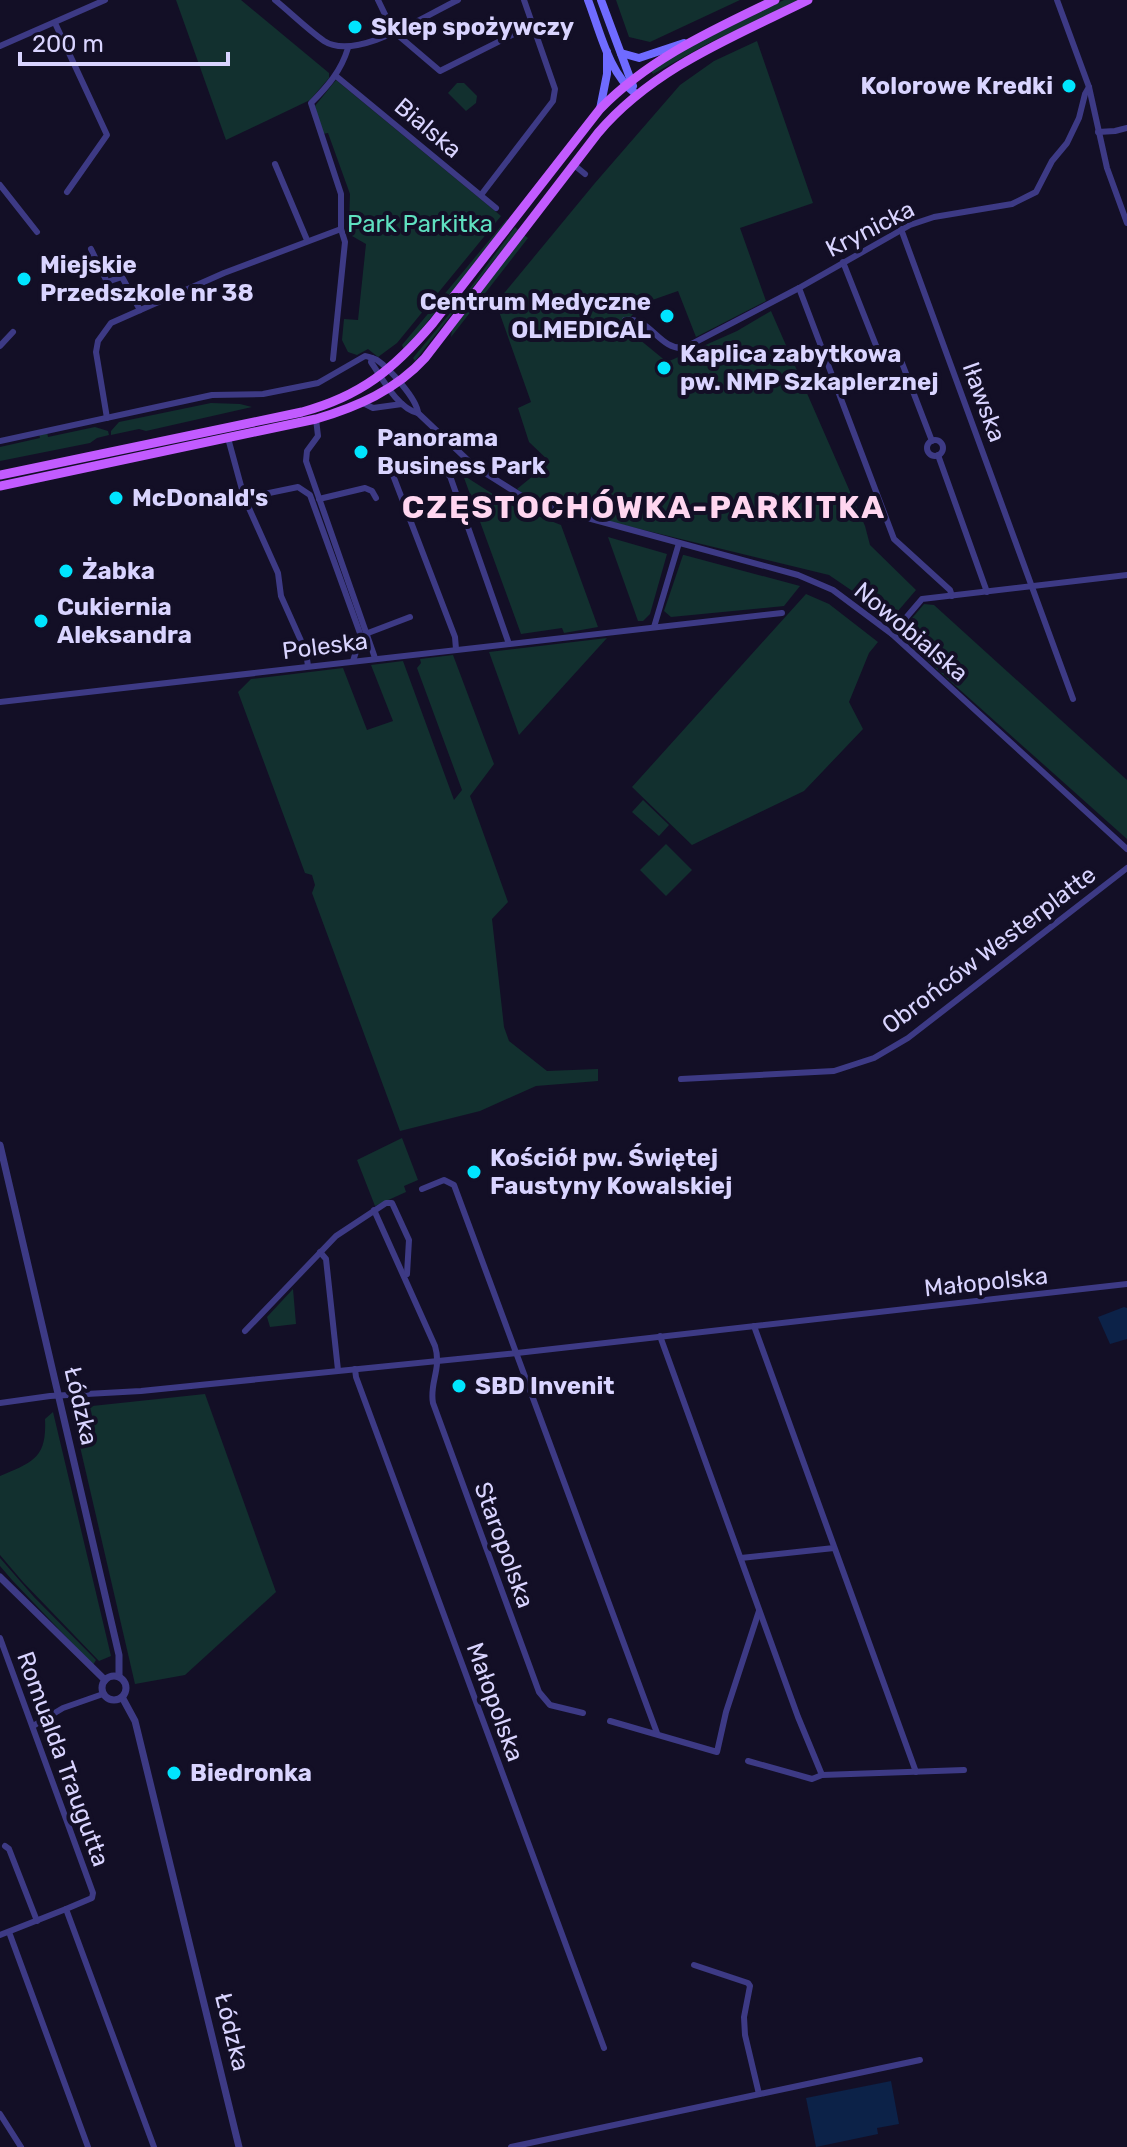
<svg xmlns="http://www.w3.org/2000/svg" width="1127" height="2147" viewBox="0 0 1127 2147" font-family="Rubik,sans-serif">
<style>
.green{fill:#12302f}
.water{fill:#0c2248}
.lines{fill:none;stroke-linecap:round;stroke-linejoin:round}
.minor{stroke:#3d3a85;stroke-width:6}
.tertiary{stroke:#3d3a85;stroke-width:7}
.secondary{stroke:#6f6bff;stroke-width:8}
.primary{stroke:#c25bff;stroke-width:9}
.poi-dot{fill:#00e5ff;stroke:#130f26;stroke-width:3}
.labels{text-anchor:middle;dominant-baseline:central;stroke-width:8;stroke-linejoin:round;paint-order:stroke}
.poi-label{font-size:24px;font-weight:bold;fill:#d9d4ff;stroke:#130f26;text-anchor:start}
.street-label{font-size:24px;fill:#d9d4ff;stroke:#130f26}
.park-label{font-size:24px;fill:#5fe0c0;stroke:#130f26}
.district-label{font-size:32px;font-weight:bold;letter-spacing:2px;fill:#ffd6f0;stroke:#130f26}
</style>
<rect width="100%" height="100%" fill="#130f26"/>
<!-- green -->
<g class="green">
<path d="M176,0H241L329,73V78L310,100L226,140Z"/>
<path d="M616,0H740L650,42L629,37Z"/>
<path d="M784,0H798L709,43L653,74L650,70L697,43Z"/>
<path d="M757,41L813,203L740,228L766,301L696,337L678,291L638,305V308L623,326L667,362L737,331L771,311L865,526L870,545L916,590L892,618L829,575L537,504L517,489L550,462L529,442L518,408L531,402L496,303L595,183L680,85L714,61Z"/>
<path d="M336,80L501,216L397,343L378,357L368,349L357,355L348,352L342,340L344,319L358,320L366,244L352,236L349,223L350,194L328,133L322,134L315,106Z"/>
<path d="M457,83H464L477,96L476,103L466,111L448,93Z"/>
<path d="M507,219L510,222L404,350L402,345Z"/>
<path d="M515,227L518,230L415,361L413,358L465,295Z"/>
<path d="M524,235L528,238L451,337L452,330Z"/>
<path d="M211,403L240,404L252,407L146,431L139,429L111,435V431L119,422Z"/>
<path d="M95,427L108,431L109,435L97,438L90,443L0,461V447L40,438L39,434L47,432L48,437Z"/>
<path d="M463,475L510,505L561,525L598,627L564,633L562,628L521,634Z"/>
<path d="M608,537L667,554L650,614L643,621H638Z"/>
<path d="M683,555H684L800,586L784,606L671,617L664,611Z"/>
<path d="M806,594L829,604L878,642L869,653L849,702L863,729L804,791L692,845L632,787Z"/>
<path d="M924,604L934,605L1127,780V839L903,639V629Z"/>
<path d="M607,638L519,735L489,652Z"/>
<path d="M453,655L494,764L470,796L508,902L492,919L504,1027L509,1041L547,1071L598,1069V1081L536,1086L480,1111L400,1131L312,893L315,885L312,875L305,873L238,692L251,679L343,668L367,730L393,721L371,665L403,661L454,800L462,790L417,668L421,663L420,659Z"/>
<path d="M643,800L669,825L659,836L632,812Z"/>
<path d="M666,844L692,870L666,896L640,870Z"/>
<path d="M402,1138L418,1180L404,1186L406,1192L375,1206L357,1160Z"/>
<path d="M293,1289L296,1324L270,1327L267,1317Z"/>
<path d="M205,1394L276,1592L185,1675L135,1684L75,1425L92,1406Z"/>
<path d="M53,1412L111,1656L99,1661L23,1582L0,1555V1476C32,1462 47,1459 45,1419Z"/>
<path d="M0,1558L34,1597L96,1660L93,1665L12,1580L0,1566Z"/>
</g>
<!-- water -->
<g class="water">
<path d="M1124,1307L1127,1308V1339L1110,1344L1098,1317Z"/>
<path d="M891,2081L899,2124L877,2128L878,2134L816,2147L806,2098Z"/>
</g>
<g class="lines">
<!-- minor -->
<g class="minor">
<path d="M275,0C291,13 307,29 324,41C356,62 426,15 458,0"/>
<path d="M378,0L393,31L440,71L532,25"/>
<path d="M1057,0L1089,87L1107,168L1127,223"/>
<path d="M55,23L107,135L67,192"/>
<path d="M0,46L105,0"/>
<path d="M336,76L496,208"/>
<path d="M1098,132L1115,131L1127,128"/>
<path d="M275,164L307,240"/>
<path d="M574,165L585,174"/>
<path d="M0,185L37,232"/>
<path d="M481,195L553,101L555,89L524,0"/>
<path d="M901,229L1073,699"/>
<path d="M91,249L107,282L122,277L140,310"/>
<path d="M843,262L879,353L882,358L902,363L932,441"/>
<path d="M799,288L894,539L950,590L952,596"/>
<path d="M625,320C650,316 659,350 684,348L799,288L910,225L934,217L1012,204L1036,192L1052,161L1067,143L1079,118L1085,94L1089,87"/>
<path d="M0,346L13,332"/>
<path d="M372,358L371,362C382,378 398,409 418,413L474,466L525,498L584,517L798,575L833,590L892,634L1127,849"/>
<path d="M333,359L345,242L341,229"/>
<path d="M363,403L373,408L402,404"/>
<path d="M107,418L96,352L98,341L111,323L224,273L341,229V194L311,103C328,86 341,71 348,48"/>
<path d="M316,419L318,436L307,451L306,461L375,658"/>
<path d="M228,438L244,497L278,573L281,596L306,652L308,666"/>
<circle cx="935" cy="448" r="8"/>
<path d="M0,441L212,395L263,394L318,383L365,356C366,356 376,359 377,360C389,368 417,399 418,413"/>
<path d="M938,455L987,592"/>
<path d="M466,459L450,476L509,644"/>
<path d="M450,476L428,460L391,470L455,637L456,649"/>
<path d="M245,498L298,487L310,495L361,636L353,661"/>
<path d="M319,499L365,488L372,491L376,498"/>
<path d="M654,627L679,543"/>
<path d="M368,633L410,617"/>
<path d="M892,634L922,599L1127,575"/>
<path d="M0,702L782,613"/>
<path d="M681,1079L834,1071L874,1058L908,1038L1127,868"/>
<path d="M422,1189L444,1180L454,1185L657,1733"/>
<path d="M374,1210L435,1346C442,1369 429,1383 433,1403L539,1692L550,1705L583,1713"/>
<path d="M320,1252L326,1259L338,1370"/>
<path d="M754,1326L916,1772"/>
<path d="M245,1331L336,1236L386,1203H392L409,1240L407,1274"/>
<path d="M660,1336L798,1717L822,1775"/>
<path d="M355,1369L356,1377L604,2048"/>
<path d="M0,1403L50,1396L141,1391L517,1353L1127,1284"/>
<path d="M741,1558L834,1548"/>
<path d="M0,1638L93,1893L92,1898L66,1909L154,2147"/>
<path d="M610,1721L717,1752L726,1712L759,1611"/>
<path d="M33,1726L63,1708L103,1694"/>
<path d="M748,1761L812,1779L822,1775L964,1770"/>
<path d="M5,1846L9,1849L37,1921"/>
<path d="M9,1932L88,2147"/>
<path d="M0,1935L66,1909"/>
<path d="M694,1965L748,1983L750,1986L744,2017L745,2035L759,2094"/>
<path d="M0,2114L21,2147"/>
<path d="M511,2147L920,2060"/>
</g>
<!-- tertiary -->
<g class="tertiary">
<path d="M0,1145L119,1655V1677"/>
<path d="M0,1577L105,1680"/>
<circle cx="114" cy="1688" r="12"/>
<path d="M122,1697L135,1721L239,2147"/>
</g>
<!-- secondary -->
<g class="secondary">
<path d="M588,0C600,31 609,74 636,94"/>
<path d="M601,0L633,86"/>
<path d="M621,53L639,58L684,43"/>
<path d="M600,109L607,74V52"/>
</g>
<!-- primary -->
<g class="primary">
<path d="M0,475L302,412C361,396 394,369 433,323L600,109C650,58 711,31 775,0"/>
<path d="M0,486L316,419C357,407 396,390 425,358L598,133C653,68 733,37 808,0"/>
</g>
</g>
<!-- markers -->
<g class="poi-dot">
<circle cx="355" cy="27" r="8"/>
<circle cx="1069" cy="86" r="8"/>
<circle cx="24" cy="279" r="8"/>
<circle cx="667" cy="316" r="8"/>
<circle cx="664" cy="368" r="8"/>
<circle cx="361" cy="452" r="8"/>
<circle cx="116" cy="498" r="8"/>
<circle cx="66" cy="571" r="8"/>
<circle cx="41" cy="621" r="8"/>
<circle cx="474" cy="1172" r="8"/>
<circle cx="459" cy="1386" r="8"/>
<circle cx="174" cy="1773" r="8"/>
</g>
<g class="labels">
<!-- poi labels -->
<g class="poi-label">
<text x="371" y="27">Sklep spożywczy</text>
<text x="1053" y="86" text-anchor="end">Kolorowe Kredki</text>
<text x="40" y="265">Miejskie<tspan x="40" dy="28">Przedszkole nr 38</tspan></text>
<text x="651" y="302" text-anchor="end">Centrum Medyczne<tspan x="651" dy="28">OLMEDICAL</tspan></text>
<text x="680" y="354">Kaplica zabytkowa<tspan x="680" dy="28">pw. NMP Szkaplerznej</tspan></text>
<text x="377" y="438">Panorama<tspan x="377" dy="28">Business Park</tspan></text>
<text x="132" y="498">McDonald's</text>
<text x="82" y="571">Żabka</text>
<text x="57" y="607">Cukiernia<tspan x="57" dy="28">Aleksandra</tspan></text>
<text x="490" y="1158">Kościół pw. Świętej<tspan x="490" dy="28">Faustyny Kowalskiej</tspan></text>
<text x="475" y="1386">SBD Invenit</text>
<text x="190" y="1773">Biedronka</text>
</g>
<!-- street labels -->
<g class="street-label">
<text transform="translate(428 128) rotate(40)">Bialska</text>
<text transform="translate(870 229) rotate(-27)">Krynicka</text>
<text transform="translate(984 402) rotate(70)">Iławska</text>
<text transform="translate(911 632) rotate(40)">Nowobialska</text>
<text transform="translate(325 646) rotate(-7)">Poleska</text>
<text transform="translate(989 950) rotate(-37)">Obrońców Westerplatte</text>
<text transform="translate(986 1282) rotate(-6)">Małopolska</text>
<text transform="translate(81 1406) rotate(77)">Łódzka</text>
<text transform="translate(504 1545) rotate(70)">Staropolska</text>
<text transform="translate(495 1702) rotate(70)">Małopolska</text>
<text transform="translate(63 1759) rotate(70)">Romualda Traugutta</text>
<text transform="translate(232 2032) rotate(76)">Łódzka</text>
</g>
<!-- park labels -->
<g class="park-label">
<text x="420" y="224">Park Parkitka</text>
</g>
<!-- district labels -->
<g class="district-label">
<text x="644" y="507">CZĘSTOCHÓWKA-PARKITKA</text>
</g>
</g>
<!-- scale -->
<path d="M20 52v12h208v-12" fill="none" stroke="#d9d4ff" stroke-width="4"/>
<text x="32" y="52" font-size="24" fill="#d9d4ff" stroke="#130f26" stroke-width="6" paint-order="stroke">200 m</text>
</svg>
